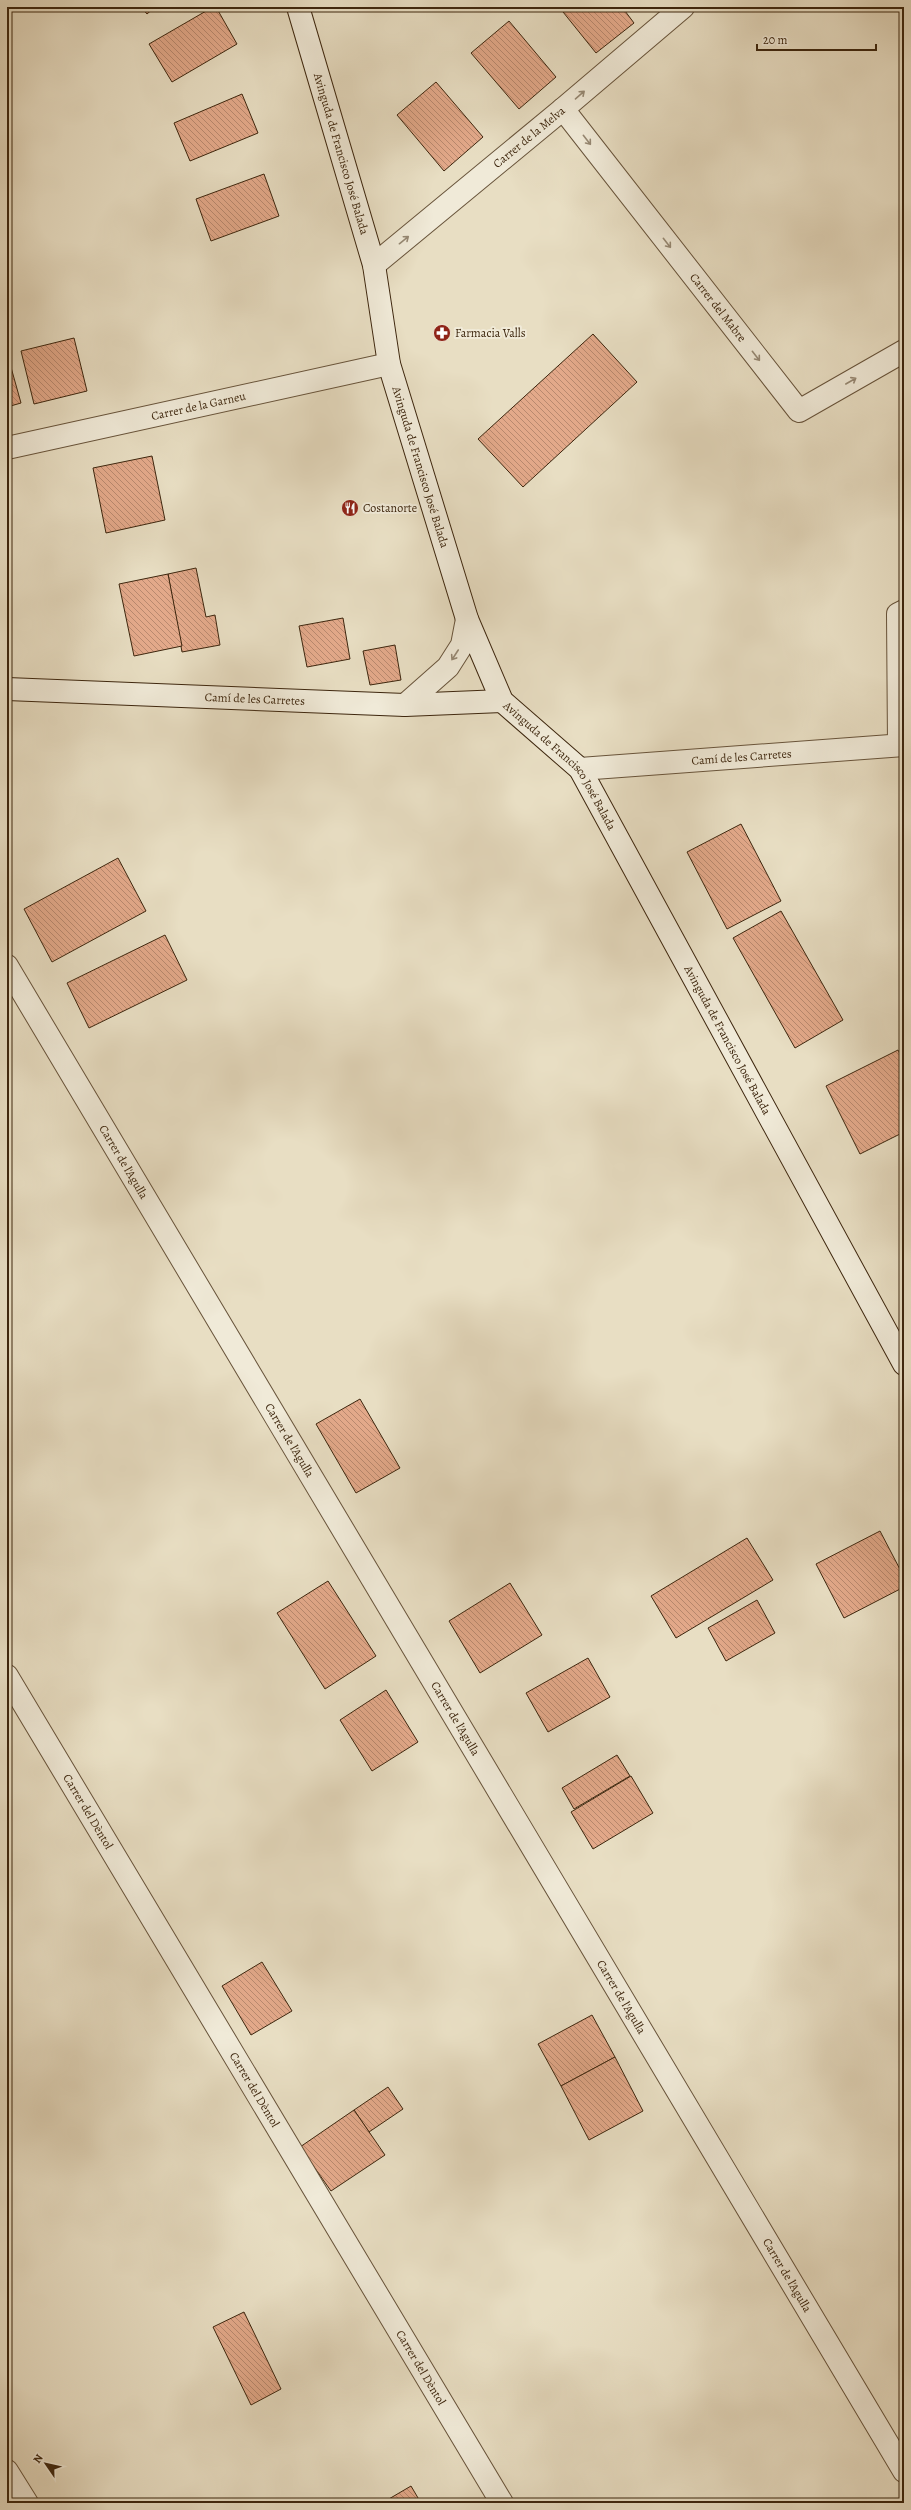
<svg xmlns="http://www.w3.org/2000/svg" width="911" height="2510" viewBox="0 0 911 2510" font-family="Alegreya,serif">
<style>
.building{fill:url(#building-back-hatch);stroke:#3d260e}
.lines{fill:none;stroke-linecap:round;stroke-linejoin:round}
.street-casing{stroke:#68543b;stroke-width:24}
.secondary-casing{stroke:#3d260e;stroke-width:24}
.street{stroke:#f0ead8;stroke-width:22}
.secondary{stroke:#f0ead8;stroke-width:22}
.oneway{stroke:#968873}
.labels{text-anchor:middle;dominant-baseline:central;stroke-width:4;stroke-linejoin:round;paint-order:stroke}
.street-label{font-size:12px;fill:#3d260e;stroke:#f0ead8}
.poi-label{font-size:12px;fill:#3d260e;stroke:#f0ead8;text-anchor:start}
</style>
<defs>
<pattern id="building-back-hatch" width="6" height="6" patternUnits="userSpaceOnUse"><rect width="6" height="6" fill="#e3a98a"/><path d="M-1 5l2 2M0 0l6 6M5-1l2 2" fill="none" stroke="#b9896f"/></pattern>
</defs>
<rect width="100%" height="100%" fill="#e8dec3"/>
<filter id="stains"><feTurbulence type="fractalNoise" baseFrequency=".005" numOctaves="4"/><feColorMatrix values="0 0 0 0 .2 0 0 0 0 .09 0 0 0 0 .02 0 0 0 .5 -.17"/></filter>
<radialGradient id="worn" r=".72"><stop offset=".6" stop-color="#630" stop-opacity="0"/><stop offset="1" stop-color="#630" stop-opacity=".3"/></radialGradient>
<!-- building -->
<g class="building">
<path d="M141,7H155L147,14Z"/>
<path d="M213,7H216L237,44L172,82L149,44Z"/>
<path d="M559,7H622L634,23L596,53Z"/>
<path d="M509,21L556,77L519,109L471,53Z"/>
<path d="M436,82L483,137L444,171L397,115Z"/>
<path d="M242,94L258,133L190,161L174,123Z"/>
<path d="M264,174L279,216L211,241L196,199Z"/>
<path d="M593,334L637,382L523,487L478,439Z"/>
<path d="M74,338L87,391L34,404L21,351Z"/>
<path d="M7,353L21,403L7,407Z"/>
<path d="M152,456L165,520L106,533L93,468Z"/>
<path d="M196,568L206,617L215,615L220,645L182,652L168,574Z"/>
<path d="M168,574L182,646L134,656L119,584Z"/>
<path d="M343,618L350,659L307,667L299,626Z"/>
<path d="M395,645L401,680L370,685L363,651Z"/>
<path d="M741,824L781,901L727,929L687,852Z"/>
<path d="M118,858L146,911L52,962L24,909Z"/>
<path d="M781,911L843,1020L795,1048L733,938Z"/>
<path d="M165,935L187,980L89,1028L67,983Z"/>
<path d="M898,1050L904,1062V1132L860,1154L826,1086Z"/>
<path d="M360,1399L400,1468L356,1493L316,1424Z"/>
<path d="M880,1531L904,1577V1587L844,1618L816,1564Z"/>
<path d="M747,1538L773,1580L676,1638L651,1596Z"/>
<path d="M328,1581L376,1656L325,1689L277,1613Z"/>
<path d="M510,1583L542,1635L480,1673L449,1621Z"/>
<path d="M757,1600L775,1633L726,1661L708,1628Z"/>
<path d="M588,1658L610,1697L548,1732L526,1693Z"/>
<path d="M386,1690L418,1742L372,1771L340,1720Z"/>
<path d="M617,1755L630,1776L574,1809L562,1788Z"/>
<path d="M631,1776L653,1813L593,1849L571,1812Z"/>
<path d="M262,1962L292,2011L251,2035L222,1986Z"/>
<path d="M592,2015L615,2057L561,2086L538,2044Z"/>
<path d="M615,2057L643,2111L589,2140L561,2086Z"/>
<path d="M388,2087L403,2109L369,2132L354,2110Z"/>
<path d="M354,2110L385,2155L331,2191L300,2147Z"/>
<path d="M244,2312L281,2389L251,2405L213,2327Z"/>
<path d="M411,2486L421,2503H382Z"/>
</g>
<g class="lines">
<!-- street casing -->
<g class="street-casing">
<g id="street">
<path id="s1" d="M563,109L799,411L904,351"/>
<path id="s2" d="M374,265L563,109L683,7"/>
<path id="s3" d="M7,448L389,364"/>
<path d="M405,705L448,667L462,645L467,619"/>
<path d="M899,745L898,614L904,611"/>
<path id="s4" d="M580,769L904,745"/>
<path id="s5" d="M7,966L904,2471"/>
<path id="s6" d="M7,1676L502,2503"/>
<path d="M7,2471L27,2503"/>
<path d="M7,2503H8"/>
</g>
</g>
<!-- secondary casing -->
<g class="secondary-casing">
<g id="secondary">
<path id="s7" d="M298,7L374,265L389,364L467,619L502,701L580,769L904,1364"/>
<path id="s8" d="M7,689L405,705L502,701"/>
</g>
</g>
<!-- street -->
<use href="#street" class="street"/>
<!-- secondary -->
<use href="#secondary" class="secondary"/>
</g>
<!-- one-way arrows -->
<defs><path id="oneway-shaft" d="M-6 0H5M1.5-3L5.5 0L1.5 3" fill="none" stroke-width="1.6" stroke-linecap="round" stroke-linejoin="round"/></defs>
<g class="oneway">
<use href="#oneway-shaft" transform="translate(580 95) rotate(-41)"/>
<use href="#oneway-shaft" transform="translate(587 140) rotate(52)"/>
<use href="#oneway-shaft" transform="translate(404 240) rotate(-39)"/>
<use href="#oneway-shaft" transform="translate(667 243) rotate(52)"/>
<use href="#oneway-shaft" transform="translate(756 356) rotate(52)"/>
<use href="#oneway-shaft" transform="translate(851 381) rotate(-30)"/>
<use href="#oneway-shaft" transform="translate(455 655) rotate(123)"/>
</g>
<!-- icons -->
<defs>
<g id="pharmacy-disc" transform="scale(0.9)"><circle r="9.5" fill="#8f2418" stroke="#f0ead8"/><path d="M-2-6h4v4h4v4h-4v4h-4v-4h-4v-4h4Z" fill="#fff"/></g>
<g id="restaurant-disc" transform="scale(0.9)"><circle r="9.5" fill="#8f2418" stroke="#f0ead8"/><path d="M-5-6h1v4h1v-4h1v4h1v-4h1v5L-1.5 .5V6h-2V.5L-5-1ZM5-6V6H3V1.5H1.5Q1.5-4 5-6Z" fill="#fff"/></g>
</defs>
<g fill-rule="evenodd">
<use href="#pharmacy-disc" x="442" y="333"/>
<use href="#restaurant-disc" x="350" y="508"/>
</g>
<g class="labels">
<!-- street labels -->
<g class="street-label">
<text stroke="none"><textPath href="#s2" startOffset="201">Carrer de la Melva</textPath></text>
<text stroke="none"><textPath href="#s7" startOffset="153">Avinguda de Francisco José Balada</textPath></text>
<text stroke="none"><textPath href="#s1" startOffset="252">Carrer del Mabre</textPath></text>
<text stroke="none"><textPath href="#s3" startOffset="196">Carrer de la Garneu</textPath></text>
<text stroke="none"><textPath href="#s7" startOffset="477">Avinguda de Francisco José Balada</textPath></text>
<text stroke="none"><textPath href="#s8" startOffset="248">Camí de les Carretes</textPath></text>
<text stroke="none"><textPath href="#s4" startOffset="162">Camí de les Carretes</textPath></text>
<text stroke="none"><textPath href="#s7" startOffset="813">Avinguda de Francisco José Balada</textPath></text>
<text stroke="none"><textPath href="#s7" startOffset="1137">Avinguda de Francisco José Balada</textPath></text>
<text stroke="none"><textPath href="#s5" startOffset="228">Carrer de l'Agulla</textPath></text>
<text stroke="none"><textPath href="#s5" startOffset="552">Carrer de l'Agulla</textPath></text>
<text stroke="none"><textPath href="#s5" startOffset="876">Carrer de l'Agulla</textPath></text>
<text stroke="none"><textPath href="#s6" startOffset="158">Carrer del Dèntol</textPath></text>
<text stroke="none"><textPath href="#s5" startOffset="1200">Carrer de l'Agulla</textPath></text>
<text stroke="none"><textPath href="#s6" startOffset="482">Carrer del Dèntol</textPath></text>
<text stroke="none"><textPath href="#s5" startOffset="1524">Carrer de l'Agulla</textPath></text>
<text stroke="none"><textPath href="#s6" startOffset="806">Carrer del Dèntol</textPath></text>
</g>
<!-- poi labels -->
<g class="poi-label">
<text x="455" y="333">Farmacia Valls</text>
<text x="363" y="508">Costanorte</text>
</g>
</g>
<!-- margin -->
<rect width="911" height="2510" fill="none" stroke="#e8dec3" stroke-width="24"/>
<rect x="8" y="8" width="895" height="2494" fill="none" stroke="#3d260e" stroke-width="2"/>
<rect x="12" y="12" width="887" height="2486" fill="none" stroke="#3d260e"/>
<!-- north arrow -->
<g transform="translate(46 2464) rotate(304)" stroke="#f0ead8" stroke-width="3" paint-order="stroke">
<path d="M0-3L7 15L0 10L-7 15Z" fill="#3d260e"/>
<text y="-6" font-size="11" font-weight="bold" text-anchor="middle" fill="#3d260e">N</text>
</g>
<!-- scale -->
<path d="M757 44v6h119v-6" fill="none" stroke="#3d260e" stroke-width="2"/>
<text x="763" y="44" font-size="12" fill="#3d260e" stroke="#f0ead8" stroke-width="3" paint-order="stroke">20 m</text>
<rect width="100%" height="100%" filter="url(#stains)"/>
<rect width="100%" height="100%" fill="url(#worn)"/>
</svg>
